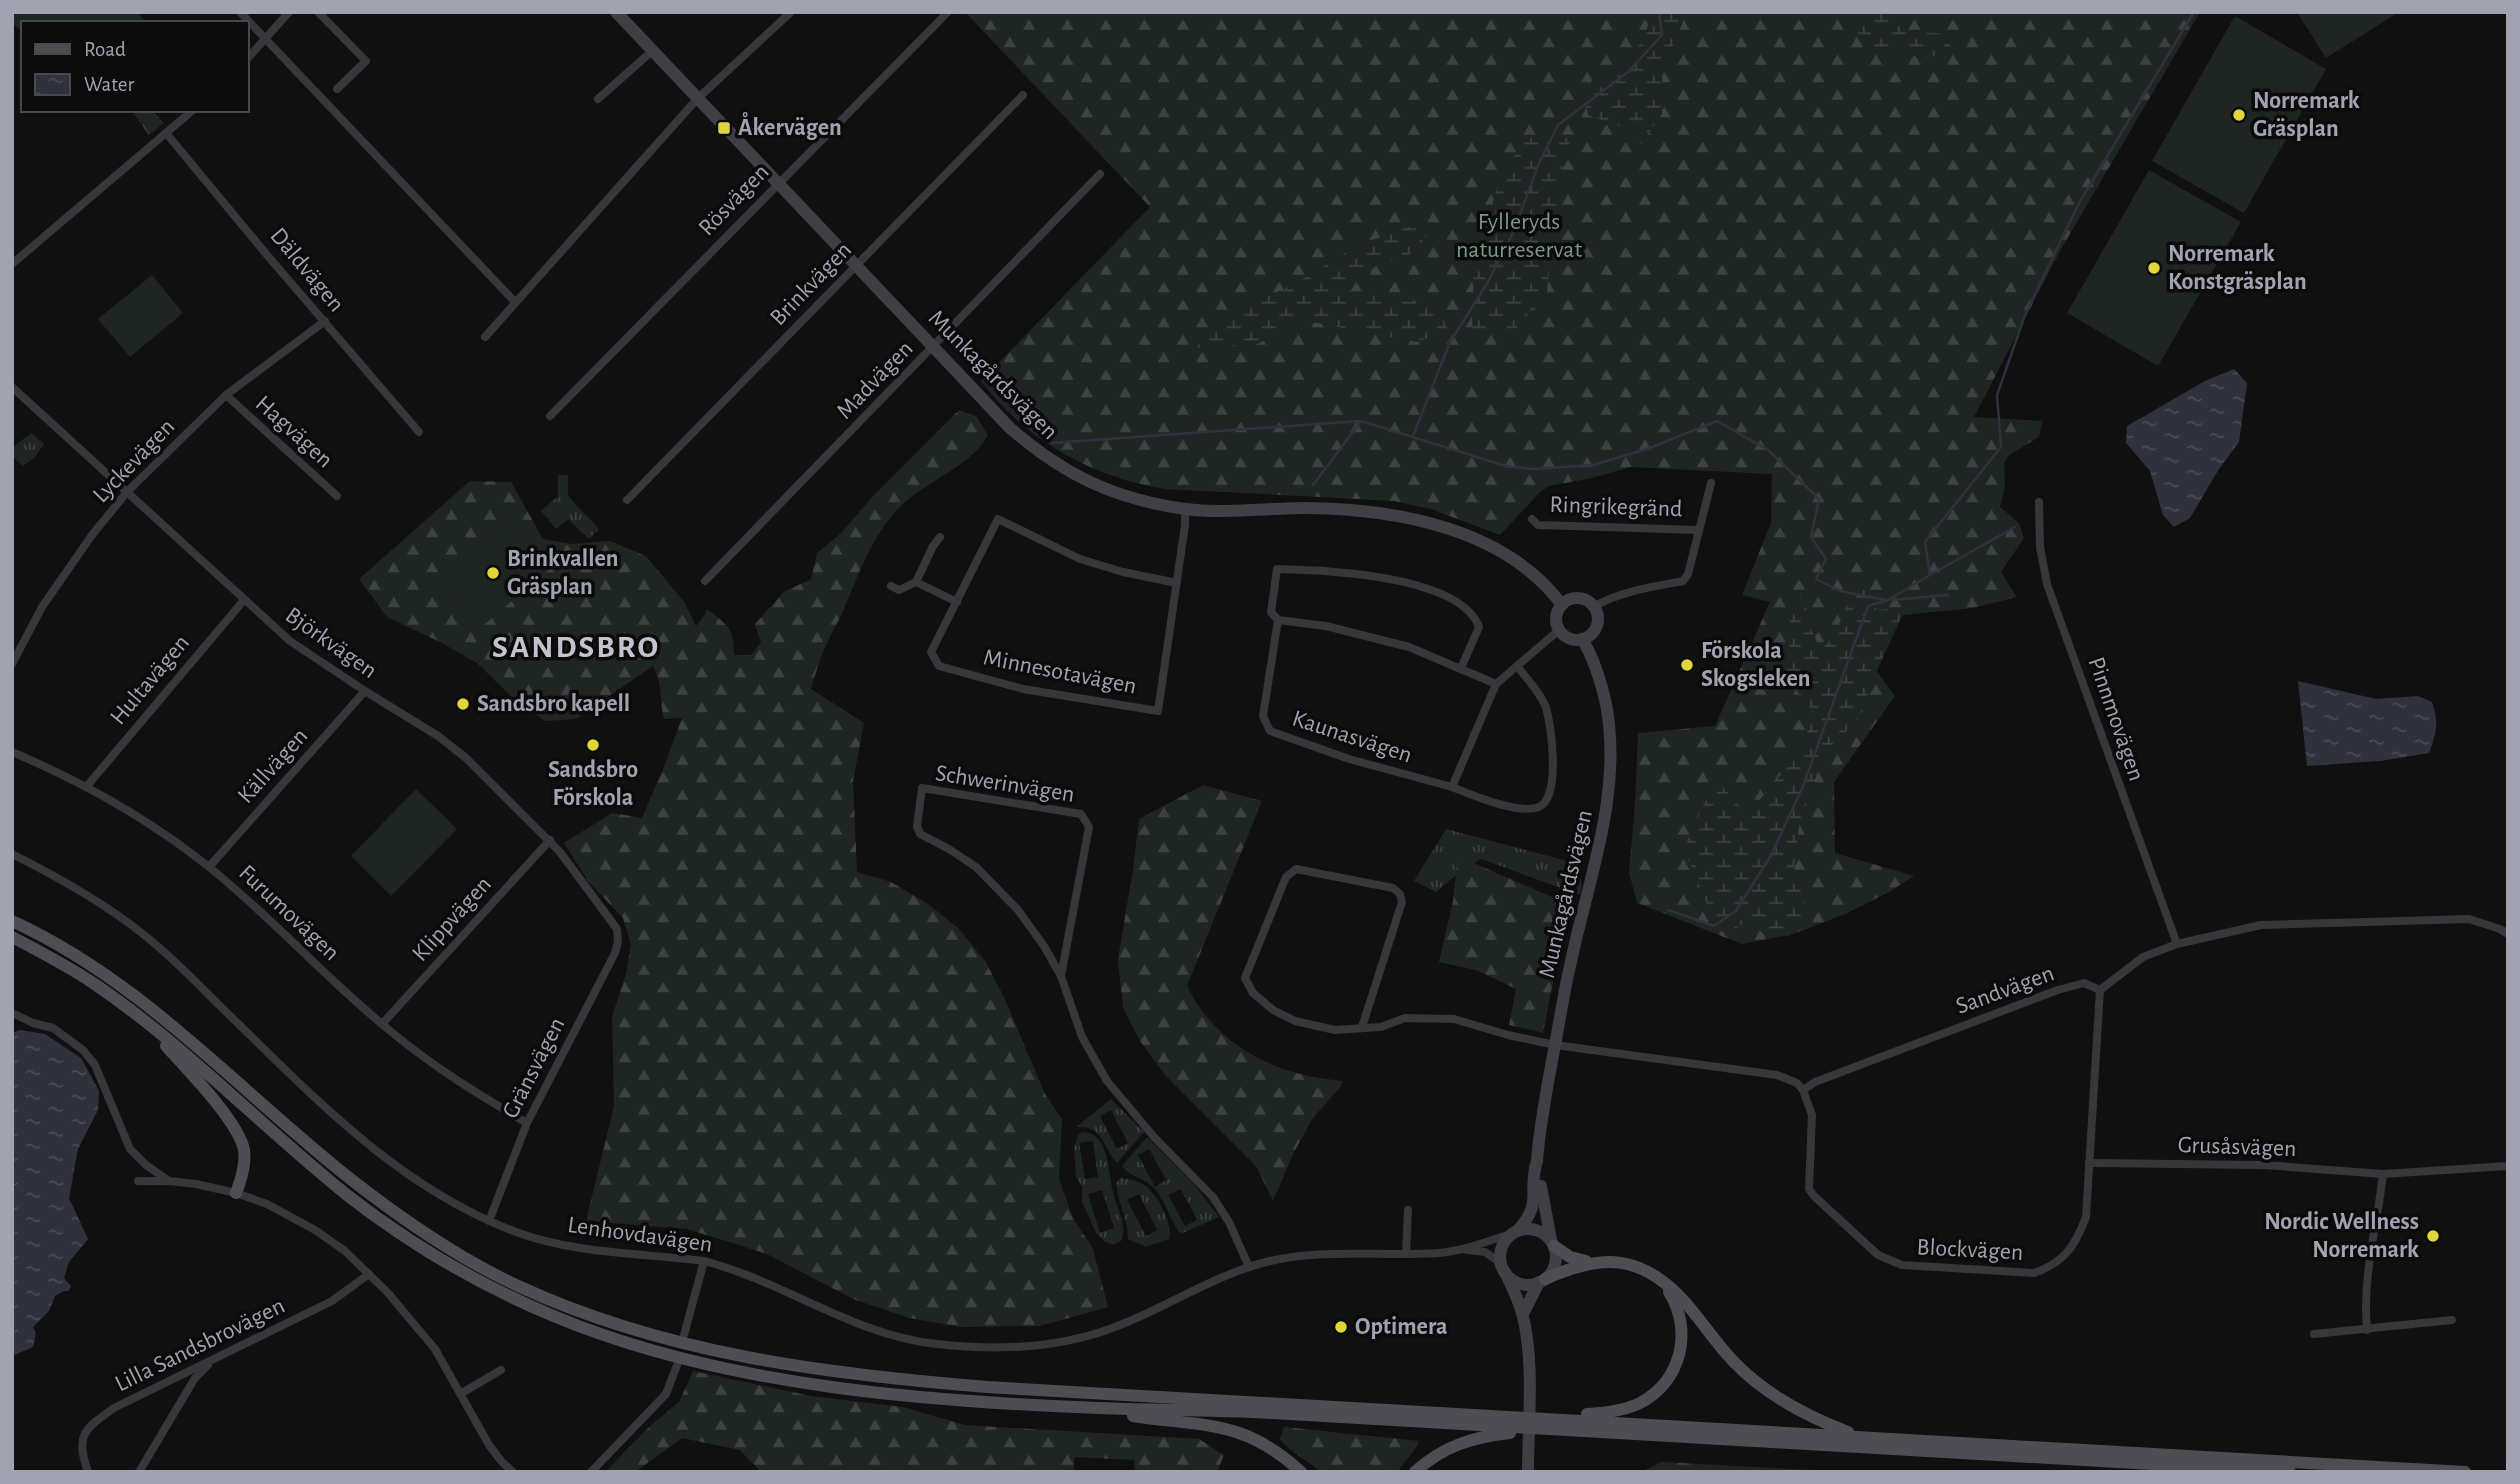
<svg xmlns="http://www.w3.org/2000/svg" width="2520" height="1484" viewBox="0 0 2520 1484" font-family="'Alegreya Sans',sans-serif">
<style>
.grass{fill:url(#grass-tufts);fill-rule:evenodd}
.forest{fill:url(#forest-firs)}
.wetland{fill:url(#wetland-marsh)}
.pitch{fill:#1f2522}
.water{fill:url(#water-ripples)}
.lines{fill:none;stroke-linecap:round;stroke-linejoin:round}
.stream{stroke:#2f323c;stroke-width:2.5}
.street{stroke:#36363b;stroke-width:8}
.secondary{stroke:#403f45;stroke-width:12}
.primary{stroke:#4e4d54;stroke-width:12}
.poi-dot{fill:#e0d539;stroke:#0b0b0c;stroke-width:2.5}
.labels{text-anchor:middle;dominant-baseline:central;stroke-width:7;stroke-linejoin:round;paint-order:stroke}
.poi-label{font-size:24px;font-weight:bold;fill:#a2a3b1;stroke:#0b0b0c;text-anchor:start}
.street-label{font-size:24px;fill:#a2a3b1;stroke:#0b0b0c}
.park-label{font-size:24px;fill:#7b9a85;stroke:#0b0b0c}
.district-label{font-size:32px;font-weight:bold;letter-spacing:2px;fill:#c3c3cd;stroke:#0b0b0c}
</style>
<defs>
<pattern id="grass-tufts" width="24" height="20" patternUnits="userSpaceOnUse" patternTransform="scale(1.75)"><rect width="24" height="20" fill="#1f2522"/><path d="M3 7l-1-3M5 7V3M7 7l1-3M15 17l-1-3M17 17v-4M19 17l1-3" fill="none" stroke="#3c4240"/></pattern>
<pattern id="forest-firs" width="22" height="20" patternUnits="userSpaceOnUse" patternTransform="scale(1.75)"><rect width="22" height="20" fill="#1f2522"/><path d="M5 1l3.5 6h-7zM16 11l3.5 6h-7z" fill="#3c4240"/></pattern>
<pattern id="wetland-marsh" width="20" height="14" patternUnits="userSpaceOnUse" patternTransform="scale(1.75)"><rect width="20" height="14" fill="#1f2522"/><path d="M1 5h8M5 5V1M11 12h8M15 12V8" fill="none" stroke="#3c4240"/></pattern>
<pattern id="water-ripples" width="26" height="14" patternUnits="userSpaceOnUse" patternTransform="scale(1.75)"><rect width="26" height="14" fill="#2f323c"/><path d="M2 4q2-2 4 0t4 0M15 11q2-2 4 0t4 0" fill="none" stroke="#4a4d56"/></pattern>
</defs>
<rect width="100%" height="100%" fill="#101011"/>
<!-- grass -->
<g class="grass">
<path d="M31,433L44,444L34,458L23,466L12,456V448Z"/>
<path d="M558,475H568V496L599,529L589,539L568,519L556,529L541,511L558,496Z"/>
<path d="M1446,829L1579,864L1582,888L1580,895L1481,859L1460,872L1436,892L1414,881Z"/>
<path d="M1111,1099L1144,1132L1117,1163C1101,1146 1105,1126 1076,1127ZM1111,1110L1128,1143L1117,1149L1100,1116Z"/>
<path d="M1082,1132C1110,1132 1108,1173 1113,1192C1116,1208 1128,1224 1121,1241L1113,1245L1104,1241L1096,1232L1082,1202V1186L1076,1177L1074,1148L1078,1135ZM1093,1141L1098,1177L1085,1179L1079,1143ZM1102,1190L1114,1228L1100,1233L1088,1194Z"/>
<path d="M1147,1137L1192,1182L1219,1217L1183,1233L1179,1232C1169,1218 1165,1200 1154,1188C1145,1178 1129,1177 1122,1166ZM1149,1149L1166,1180L1155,1187L1138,1155ZM1181,1189L1197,1220L1185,1226L1168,1195Z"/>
<path d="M1121,1178C1130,1179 1141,1181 1148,1188C1159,1198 1173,1224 1169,1239L1146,1247L1128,1239C1128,1219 1118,1203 1116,1183ZM1139,1194L1157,1230L1146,1236L1127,1200Z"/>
</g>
<!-- forest -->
<g class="forest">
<path d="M12,12H137L147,23H116L113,20L110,23H23V32L12,23Z"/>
<path d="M965,12H2200L2060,251L1974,417L2042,421L2039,437L2008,456L2004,464L2005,486L2000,507L2019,523L2024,538L2001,572L2017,597L1973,608L1903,615L1870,662L1895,696L1834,782L1835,853L1914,876L1889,892L1845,914L1793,934L1742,944L1637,903L1629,872L1635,804L1638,733L1715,726L1770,602L1742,595L1771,523L1772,474L1630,467L1592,478L1549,486L1540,492L1500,535L1431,509L1394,501L1166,489C1093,478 1026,441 981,381L1150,207Z"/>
<path d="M131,110H152L164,123L149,135Z"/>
<path d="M959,410L976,416L988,435C972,467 922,482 897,510C872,537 860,571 846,604C840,619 831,633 825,648C819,661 815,675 811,689L864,723L853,781L857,872L891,882L928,904L958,928L985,961L1004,997L1045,1094L1062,1119L1059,1179L1073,1218L1093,1249L1108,1307L1040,1326L961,1327L909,1318L853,1299L767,1254L687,1229L586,1221L614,1106L612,1017L626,974L631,944L623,918L588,881L564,843L612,813L642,818L663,769L682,718L664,719C659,698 663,684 653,666L576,719L545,721L515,700L477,663L440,642L387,617L359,579L470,481L511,482L543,539L572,544L610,541L646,556L685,603L696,626L704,616L707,609C726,624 735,628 734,655H751L761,642L755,624L784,592L811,579L817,553L840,534L875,494Z"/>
<path d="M1203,785L1262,801L1187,986C1217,1047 1277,1076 1343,1081L1341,1086L1313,1118L1294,1152L1273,1201L1256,1166L1165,1075L1140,1041L1123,1008L1118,959L1133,870L1139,819Z"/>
<path d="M1458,856L1568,904L1543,1033L1509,1025L1516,989L1476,970L1439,962L1453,901Z"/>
<path d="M693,1371L811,1396L903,1407L965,1425L1199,1439L1224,1455L1217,1472H1135L1134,1460L1075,1457L1073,1472H761L740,1450L682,1438L635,1472H605L649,1427L679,1402Z"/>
<path d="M1284,1427L1419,1441L1416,1448L1397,1472H1320C1307,1459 1291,1454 1280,1439Z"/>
<path d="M1661,1462L1851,1472H1641Z"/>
</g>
<!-- wetland -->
<g class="wetland">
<path d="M1654,12H1687L1662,73V114L1641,144L1633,131L1588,115L1582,86L1618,68L1640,44Z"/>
<path d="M1862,12H1889L1908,31L1947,34L1952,51L1922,59L1898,49H1873L1851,26Z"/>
<path d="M1526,138H1571L1563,168L1553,221L1547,292L1514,331H1472L1474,268L1500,178Z"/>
<path d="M1416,224L1428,233L1416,252L1381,263L1337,290L1369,291L1440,310L1448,330L1417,342L1301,320L1254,346L1191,348L1226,316L1296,283L1357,246Z"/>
<path d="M1866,583L1877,610L1906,607L1876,673L1857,721L1824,752L1814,783L1799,827L1794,867L1807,909L1789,936H1769L1744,923L1725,936L1710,912L1684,849L1704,803L1721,785L1742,809L1756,804L1798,754L1815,713L1785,677L1789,656L1790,612L1805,589L1808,624L1821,650L1835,634L1852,592Z"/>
</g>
<!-- pitch -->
<g class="pitch">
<path d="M2297,12H2399L2326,58Z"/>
<path d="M2235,16L2326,69L2244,213L2152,161Z"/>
<path d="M2149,170L2241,222L2158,366L2067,313Z"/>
<path d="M152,275L183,313L130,357L98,319Z"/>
<path d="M508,517L551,568L479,629L436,578Z"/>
<path d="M416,789L457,829L391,896L351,856Z"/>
</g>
<!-- water -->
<g class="water">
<path d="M2234,369L2247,383L2239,442L2219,469L2190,518L2174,527L2163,515L2150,471L2126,443L2127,426L2205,381Z"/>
<path d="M2298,681L2376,699L2418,696L2432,702C2439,723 2437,731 2429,753L2380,761L2307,766Z"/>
<path d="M20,1030L45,1034L81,1058L99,1091L98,1110L78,1149L69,1198L88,1239L69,1262L64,1278L71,1286L69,1291H64L55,1296L49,1311L33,1327L36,1333L33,1347L12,1356V1033Z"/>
</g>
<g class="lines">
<!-- stream -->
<g class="stream">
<path d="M1413,436L1450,342L1488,282L1513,233L1539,163L1558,125L1628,72L1662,35L1659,12"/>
<path d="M1052,443L1361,421L1506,466L1534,469L1593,465L1647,449L1717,421L1768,450L1819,499L1811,537L1826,559L1816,579L1840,591L1885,600"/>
<path d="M1313,485L1361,421"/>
<path d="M1930,575L2015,527"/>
<path d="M1891,600L1948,595"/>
<path d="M1668,910L1714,926L1736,911L1770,857L1802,789L1868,606L1888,600L1930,575L1925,542L2001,447L1997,395L2025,315L2079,203L2194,12"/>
</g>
<!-- street -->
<g class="street">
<path d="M240,12L515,302"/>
<path d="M318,12L366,61L337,89"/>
<path d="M247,59L289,12"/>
<path d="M598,99L652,51"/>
<path d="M166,133L267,255L419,432"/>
<path d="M12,264L193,110"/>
<path d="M485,337L697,99L791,12"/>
<path d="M12,387L290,641L365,691L438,736L466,758L560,852L617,929L618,942L615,953L527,1123L489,1221"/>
<path d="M226,395L337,496"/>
<path d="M550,416L947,13"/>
<path d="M627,500L1023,95"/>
<path d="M2039,502L2040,547L2047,584L2177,944"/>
<path d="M1532,519L1538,525L1699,530"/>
<path d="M705,581L1100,174"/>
<path d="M916,582L933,546L940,537"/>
<path d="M1177,583L1123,572L1080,559L998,519L931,652L939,666L1023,689L1158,711L1185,525V509"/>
<path d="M891,586L899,590L916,582L957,602"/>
<path d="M1593,607C1621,591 1652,587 1683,581L1688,574L1711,483"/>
<path d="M1278,620L1263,716L1270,731L1349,759L1452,787L1496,684L1559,630"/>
<path d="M12,664L42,607L92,535L127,492L226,395L325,321"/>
<path d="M1461,668L1479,627C1460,575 1324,570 1277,569L1271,612L1278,620L1326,626L1409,647L1496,684"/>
<path d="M12,752C83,782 149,819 209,867C274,919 329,982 394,1034C435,1068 481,1096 527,1123"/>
<path d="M87,786L244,600"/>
<path d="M1452,787C1472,795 1519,815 1539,807C1561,798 1552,724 1545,705C1538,690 1527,679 1517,666"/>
<path d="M12,854C58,877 103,902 143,934C171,956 195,981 220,1006C310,1093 396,1187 516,1232C575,1254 642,1253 704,1261C785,1282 853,1335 937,1344C998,1351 1058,1349 1115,1327C1168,1307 1215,1274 1270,1261C1326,1248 1383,1257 1439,1253C1464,1251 1487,1241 1511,1234"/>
<path d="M209,867L365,691"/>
<path d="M1061,976L1089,827L1081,814L922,788L917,826L920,834L949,849L976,867L1018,910L1044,946L1061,976L1082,1037L1107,1081L1154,1137L1213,1197L1229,1222L1249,1267"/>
<path d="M12,1013L33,1023L53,1028L83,1050L95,1065L130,1149L146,1165L169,1181L196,1184L236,1193L267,1204L315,1230L345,1251L388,1293L435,1349L489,1445L502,1462L513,1472"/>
<path d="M382,1024L550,840"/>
<path d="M1362,1027L1402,902L1400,894L1393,888L1296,869L1286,877L1245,978L1253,993L1273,1010L1295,1021L1335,1030L1381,1027L1405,1018L1454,1019L1508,1035L1555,1045L1777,1075L1797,1083L1803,1090L1815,1082L2058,990L2084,983L2100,990L2143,957L2177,944L2261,925L2469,919L2500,929L2508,934"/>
<path d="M1803,1090L1812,1115L1809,1189L1814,1196L1878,1255L1902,1265L2034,1273C2065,1262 2075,1246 2086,1217L2100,990"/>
<path d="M2089,1163L2264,1165L2383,1174L2508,1166"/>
<path d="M138,1181H169"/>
<path d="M1467,1250L1485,1252L1501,1263"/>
<path d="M1406,1254L1408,1210"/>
<path d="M2367,1330C2362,1275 2377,1228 2383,1174"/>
<path d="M2314,1334L2452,1320"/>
<path d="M684,1335L704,1261"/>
<path d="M460,1394L501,1370"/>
<path d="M88,1472C75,1435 84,1429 114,1408L332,1301L369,1274"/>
<path d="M139,1472L195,1378L208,1365"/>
<path d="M591,1472L666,1394L677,1365"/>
</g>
<!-- secondary -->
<g class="secondary">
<path d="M616,12L1010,428C1064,475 1114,499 1185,509C1225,514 1267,508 1307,508C1396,509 1505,528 1562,605"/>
<circle cx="1577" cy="619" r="21"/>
<path d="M1541,1186L1551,1240"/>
<circle cx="1528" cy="1257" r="28"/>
<path d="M1518,1230C1544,1202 1527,1190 1537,1161C1540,1121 1548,1083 1555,1045C1560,1018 1564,992 1570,966C1588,879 1623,794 1606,704C1601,682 1594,658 1582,639"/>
<path d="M1505,1272C1511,1285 1518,1298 1522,1313C1535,1360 1528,1422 1528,1472"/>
<path d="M1523,1314L1539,1282"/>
</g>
<!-- primary -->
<g class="primary">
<path d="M12,921C143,981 237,1089 348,1177C400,1218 456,1257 516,1285C664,1354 826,1374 987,1387L2465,1472"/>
<path d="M12,937C41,952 70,967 96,985C187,1047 262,1127 347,1195C411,1245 481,1286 556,1317C729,1389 942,1403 1128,1409C1176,1410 1225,1410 1273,1413C1612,1432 1951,1453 2290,1472"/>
<path d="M166,1046C186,1068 239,1122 244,1150C246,1164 241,1180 236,1193"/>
<path d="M1554,1246L1570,1257L1586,1261"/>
<path d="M1545,1279C1601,1254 1640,1253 1684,1301C1702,1321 1716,1344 1735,1363C1766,1395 1806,1416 1848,1432"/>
<path d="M1587,1414C1605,1413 1624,1411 1640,1403C1682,1381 1693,1330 1669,1292"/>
<path d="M1133,1416C1204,1427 1244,1419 1301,1472"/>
<path d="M1415,1472C1443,1446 1473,1437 1510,1433"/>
</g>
</g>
<!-- markers -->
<g class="poi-dot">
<circle cx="2239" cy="115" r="7"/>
<rect x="717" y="121" width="14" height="14" rx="3.5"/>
<circle cx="2154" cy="268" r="7"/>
<circle cx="493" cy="573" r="7"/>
<circle cx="1687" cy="665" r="7"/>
<circle cx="463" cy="704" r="7"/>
<circle cx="593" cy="745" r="7"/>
<circle cx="2433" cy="1236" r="7"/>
<circle cx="1341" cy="1327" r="7"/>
</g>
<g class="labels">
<!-- poi labels -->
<g class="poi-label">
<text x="2253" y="101">Norremark<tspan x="2253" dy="28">Gräsplan</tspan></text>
<text x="738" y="128">Åkervägen</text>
<text x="2168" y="254">Norremark<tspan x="2168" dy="28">Konstgräsplan</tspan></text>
<text x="507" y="559">Brinkvallen<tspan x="507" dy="28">Gräsplan</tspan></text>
<text x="1701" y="651">Förskola<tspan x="1701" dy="28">Skogsleken</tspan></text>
<text x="477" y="704">Sandsbro kapell</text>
<text x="593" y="770" text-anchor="middle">Sandsbro<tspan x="593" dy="28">Förskola</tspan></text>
<text x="2419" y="1222" text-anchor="end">Nordic Wellness<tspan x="2419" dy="28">Norremark</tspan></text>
<text x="1355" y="1327">Optimera</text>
</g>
<!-- street labels -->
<g class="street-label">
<text transform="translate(734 200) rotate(-46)">Rösvägen</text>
<text transform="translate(307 270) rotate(50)">Däldvägen</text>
<text transform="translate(811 284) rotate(-46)">Brinkvägen</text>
<text transform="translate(993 375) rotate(45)">Munkagårdsvägen</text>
<text transform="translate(875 380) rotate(-46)">Madvägen</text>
<text transform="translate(294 432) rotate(42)">Hagvägen</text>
<text transform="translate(134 461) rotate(-46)">Lyckevägen</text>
<text transform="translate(1616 507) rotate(2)">Ringrikegränd</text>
<text transform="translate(331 643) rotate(35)">Björkvägen</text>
<text transform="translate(1060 672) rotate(11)">Minnesotavägen</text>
<text transform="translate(150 680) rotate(-50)">Hultavägen</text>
<text transform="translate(2116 719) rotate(71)">Pinnmovägen</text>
<text transform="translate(1352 737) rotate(18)">Kaunasvägen</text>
<text transform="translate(273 766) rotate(-48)">Källvägen</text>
<text transform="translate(1005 784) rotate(9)">Schwerinvägen</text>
<text transform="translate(1566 894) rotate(-77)">Munkagårdsvägen</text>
<text transform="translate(289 913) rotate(43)">Furumovägen</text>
<text transform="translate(452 919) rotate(-48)">Klippvägen</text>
<text transform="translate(2005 990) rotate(-20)">Sandvägen</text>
<text transform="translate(534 1068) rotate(-63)">Gränsvägen</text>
<text transform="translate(2237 1147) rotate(2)">Grusåsvägen</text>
<text transform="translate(640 1235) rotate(8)">Lenhovdavägen</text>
<text transform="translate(1970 1250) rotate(3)">Blockvägen</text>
<text transform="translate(200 1345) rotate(-26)">Lilla Sandsbrovägen</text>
</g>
<!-- park labels -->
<g class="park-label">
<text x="1519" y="222">Fylleryds<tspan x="1519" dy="28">naturreservat</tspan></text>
</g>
<!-- district labels -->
<g class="district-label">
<text x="576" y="647">SANDSBRO</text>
</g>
</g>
<!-- border -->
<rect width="2520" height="1484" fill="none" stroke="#a2a3b1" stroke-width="28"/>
<!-- legend -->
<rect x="21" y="21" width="228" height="91" fill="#0b0b0c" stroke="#47484e" stroke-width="2"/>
<rect x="35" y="44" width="35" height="10" fill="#4e4d54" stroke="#47484e" stroke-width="2"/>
<text x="84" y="56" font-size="21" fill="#a2a3b1">Road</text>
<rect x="35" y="74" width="35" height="21" fill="url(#water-ripples)" stroke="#47484e" stroke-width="2"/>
<text x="84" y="91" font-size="21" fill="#a2a3b1">Water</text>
</svg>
